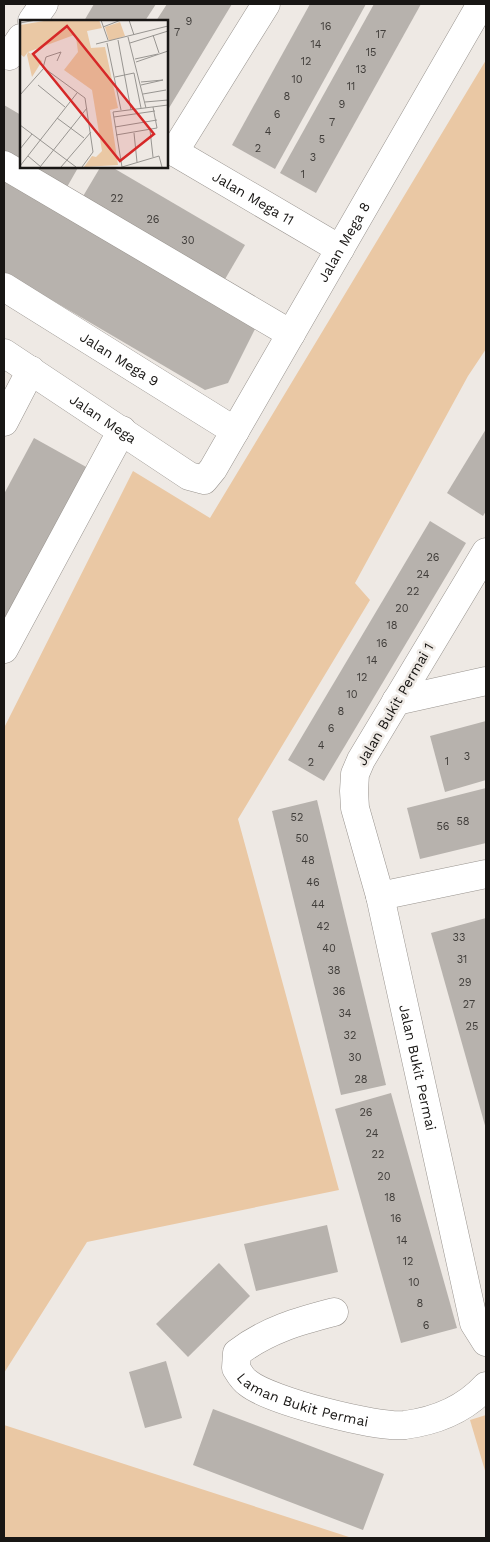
<svg xmlns="http://www.w3.org/2000/svg" width="490" height="1542" viewBox="0 0 490 1542" font-family="'Work Sans',sans-serif">
<style>
.green{fill:#eac8a4}
.building{fill:#b7b2ad}
.lines{fill:none;stroke-linecap:round;stroke-linejoin:round}
.minor-casing{stroke:#99948f;stroke-width:29}
.minor{stroke:#fff;stroke-width:28}
.labels{text-anchor:middle;dominant-baseline:central;stroke-width:5;stroke-linejoin:round;paint-order:stroke}
.number-label{font-size:11px;fill:#403d3a}
.street-label{font-size:14px;fill:#181614;stroke:#eee9e4}
.inset-road{fill:none;stroke:#989591;stroke-width:1}
.view{fill:#d62828;fill-opacity:0.15;stroke:#d62828;stroke-width:2.5}
.inset-edge{fill:none;stroke:#181614;stroke-width:2.5}
</style>
<rect width="100%" height="100%" fill="#eee9e4"/>
<!-- green -->
<g class="green">
<path d="M486,60V349L468,376L355,583L370,600L238,819L339,1190L87,1242L4,1373V728L133,471L210,518Z"/>
<path d="M486,1415V1474L470,1420Z"/>
<path d="M4,1425L352,1538H4Z"/>
</g>
<!-- building -->
<g class="building">
<path d="M94,4H156L145,21H84Z"/>
<path d="M167,4H232L166,113V21H156Z"/>
<path d="M310,4H366L275,169L232,145Z"/>
<path d="M374,4H421L316,193L280,173Z"/>
<path d="M4,105L21,115V166H79L63,194L4,159Z"/>
<path d="M101,166H110L245,245L221,286L79,203Z"/>
<path d="M4,179L256,327L228,383L205,390L4,272Z"/>
<path d="M486,429V511L483,516L447,493Z"/>
<path d="M34,438L88,468L4,626V494Z"/>
<path d="M430,521L466,543L324,781L288,760Z"/>
<path d="M486,721V780L445,792L430,736Z"/>
<path d="M486,788V843L420,859L407,808Z"/>
<path d="M317,800L386,1085L341,1095L272,811Z"/>
<path d="M486,918V1129L431,933Z"/>
<path d="M391,1093L457,1328L401,1343L335,1109Z"/>
<path d="M327,1225L338,1272L256,1291L244,1244Z"/>
<path d="M219,1263L250,1296L188,1357L156,1324Z"/>
<path d="M166,1361L182,1418L145,1428L129,1372Z"/>
<path d="M213,1409L384,1474L363,1530L193,1465Z"/>
</g>
<g class="lines">
<!-- minor casing -->
<g class="minor-casing">
<g id="minor">
<path d="M32,21L44,4"/>
<path d="M9,56L21,38"/>
<path id="s1" d="M166,147L340,249"/>
<path d="M174,152L266,4"/>
<path d="M4,165L291,334"/>
<path id="s2" d="M4,287L235,431"/>
<path id="s3" d="M4,353L189,476L204,480L213,469L481,4"/>
<path d="M4,422L31,370"/>
<path id="s4" d="M486,552L361,760L355,774L354,791L355,808L380,896L474,1323L486,1342"/>
<path d="M4,649L122,430"/>
<path d="M396,701L486,681"/>
<path d="M380,896L486,874"/>
<path id="s5" d="M334,1312C299,1321 267,1330 237,1353L236,1368C239,1373 243,1380 248,1383C270,1401 377,1428 405,1425C435,1421 465,1409 486,1386"/>
</g>
</g>
<!-- minor -->
<use href="#minor" class="minor"/>
</g>
<g class="labels">
<!-- number labels -->
<g class="number-label">
<text x="189" y="21">9</text>
<text x="326" y="26">16</text>
<text x="177" y="32">7</text>
<text x="381" y="34">17</text>
<text x="316" y="44">14</text>
<text x="371" y="52">15</text>
<text x="306" y="61">12</text>
<text x="361" y="69">13</text>
<text x="297" y="79">10</text>
<text x="351" y="86">11</text>
<text x="287" y="96">8</text>
<text x="342" y="104">9</text>
<text x="277" y="114">6</text>
<text x="332" y="122">7</text>
<text x="268" y="131">4</text>
<text x="322" y="139">5</text>
<text x="258" y="148">2</text>
<text x="313" y="157">3</text>
<text x="303" y="174">1</text>
<text x="117" y="198">22</text>
<text x="153" y="219">26</text>
<text x="188" y="240">30</text>
<text x="433" y="557">26</text>
<text x="423" y="574">24</text>
<text x="413" y="591">22</text>
<text x="402" y="608">20</text>
<text x="392" y="625">18</text>
<text x="382" y="643">16</text>
<text x="372" y="660">14</text>
<text x="362" y="677">12</text>
<text x="352" y="694">10</text>
<text x="341" y="711">8</text>
<text x="331" y="728">6</text>
<text x="321" y="745">4</text>
<text x="467" y="756">3</text>
<text x="447" y="761">1</text>
<text x="311" y="762">2</text>
<text x="297" y="817">52</text>
<text x="463" y="821">58</text>
<text x="443" y="826">56</text>
<text x="302" y="838">50</text>
<text x="308" y="860">48</text>
<text x="313" y="882">46</text>
<text x="318" y="904">44</text>
<text x="323" y="926">42</text>
<text x="459" y="937">33</text>
<text x="329" y="948">40</text>
<text x="462" y="959">31</text>
<text x="334" y="970">38</text>
<text x="465" y="982">29</text>
<text x="339" y="991">36</text>
<text x="469" y="1004">27</text>
<text x="345" y="1013">34</text>
<text x="472" y="1026">25</text>
<text x="350" y="1035">32</text>
<text x="355" y="1057">30</text>
<text x="361" y="1079">28</text>
<text x="366" y="1112">26</text>
<text x="372" y="1133">24</text>
<text x="378" y="1154">22</text>
<text x="384" y="1176">20</text>
<text x="390" y="1197">18</text>
<text x="396" y="1218">16</text>
<text x="402" y="1240">14</text>
<text x="408" y="1261">12</text>
<text x="414" y="1282">10</text>
<text x="420" y="1303">8</text>
<text x="426" y="1325">6</text>
</g>
<!-- street labels -->
<g class="street-label">
<text stroke="none"><textPath href="#s1" startOffset="101">Jalan Mega 11</textPath></text>
<text stroke="none"><textPath href="#s3" startOffset="514">Jalan Mega 8</textPath></text>
<text stroke="none"><textPath href="#s2" startOffset="136">Jalan Mega 9</textPath></text>
<text stroke="none"><textPath href="#s3" startOffset="119">Jalan Mega</textPath></text>
<text transform="translate(395 704) rotate(-60)">Jalan Bukit Permai 1</text>
<text stroke="none"><textPath href="#s4" startOffset="559">Jalan Bukit Permai</textPath></text>
<text stroke="none"><textPath href="#s5" startOffset="198">Laman Bukit Permai</textPath></text>
</g>
</g>
<!-- overview -->
<g transform="translate(20 20)">
<rect width="148" height="148" fill="#eee9e4"/>
<path d="M30,0H79L82,8L67,11L71,28L85,27L98,88L90,90L98,145L64,147L72,136L76,137L82,131L72,70L44,50L58,32L56,17L54,15L8,32L4,37L0,34V5ZM100,2L105,16L89,21L85,7ZM8,32L22,41L12,57L7,35Z" fill="#eac8a4"/>
<path class="inset-road" d="M81,0L88,20M109,0L114,15M0,3L16,0M83,7L101,0M133,15L139,33M108,17L126,88M98,20L111,90M87,23L101,90M110,23L148,11M76,24L148,6M115,39L138,34M116,42L148,31M23,48L26,37L41,32L37,41M95,57L114,53L121,88M121,62L143,60L121,65M18,65L45,87M123,74L146,70M0,75L24,48L65,78L73,132L62,147M125,82L148,80M94,97L135,91M37,98L64,118M0,105L56,147M95,107L137,100M130,110L133,137M114,113L117,142M96,115L137,108L133,87M0,129L12,114M8,136L21,147M0,146L57,73M20,147L67,88M41,147L71,112M142,147L139,136L102,147L93,92L148,85"/>
<path class="view" d="M47,6L134,114L100,141L13,34Z"/>
<rect width="148" height="148" class="inset-edge"/>
</g>
<!-- border -->
<rect width="490" height="1542" fill="none" stroke="#181614" stroke-width="10"/>
</svg>
